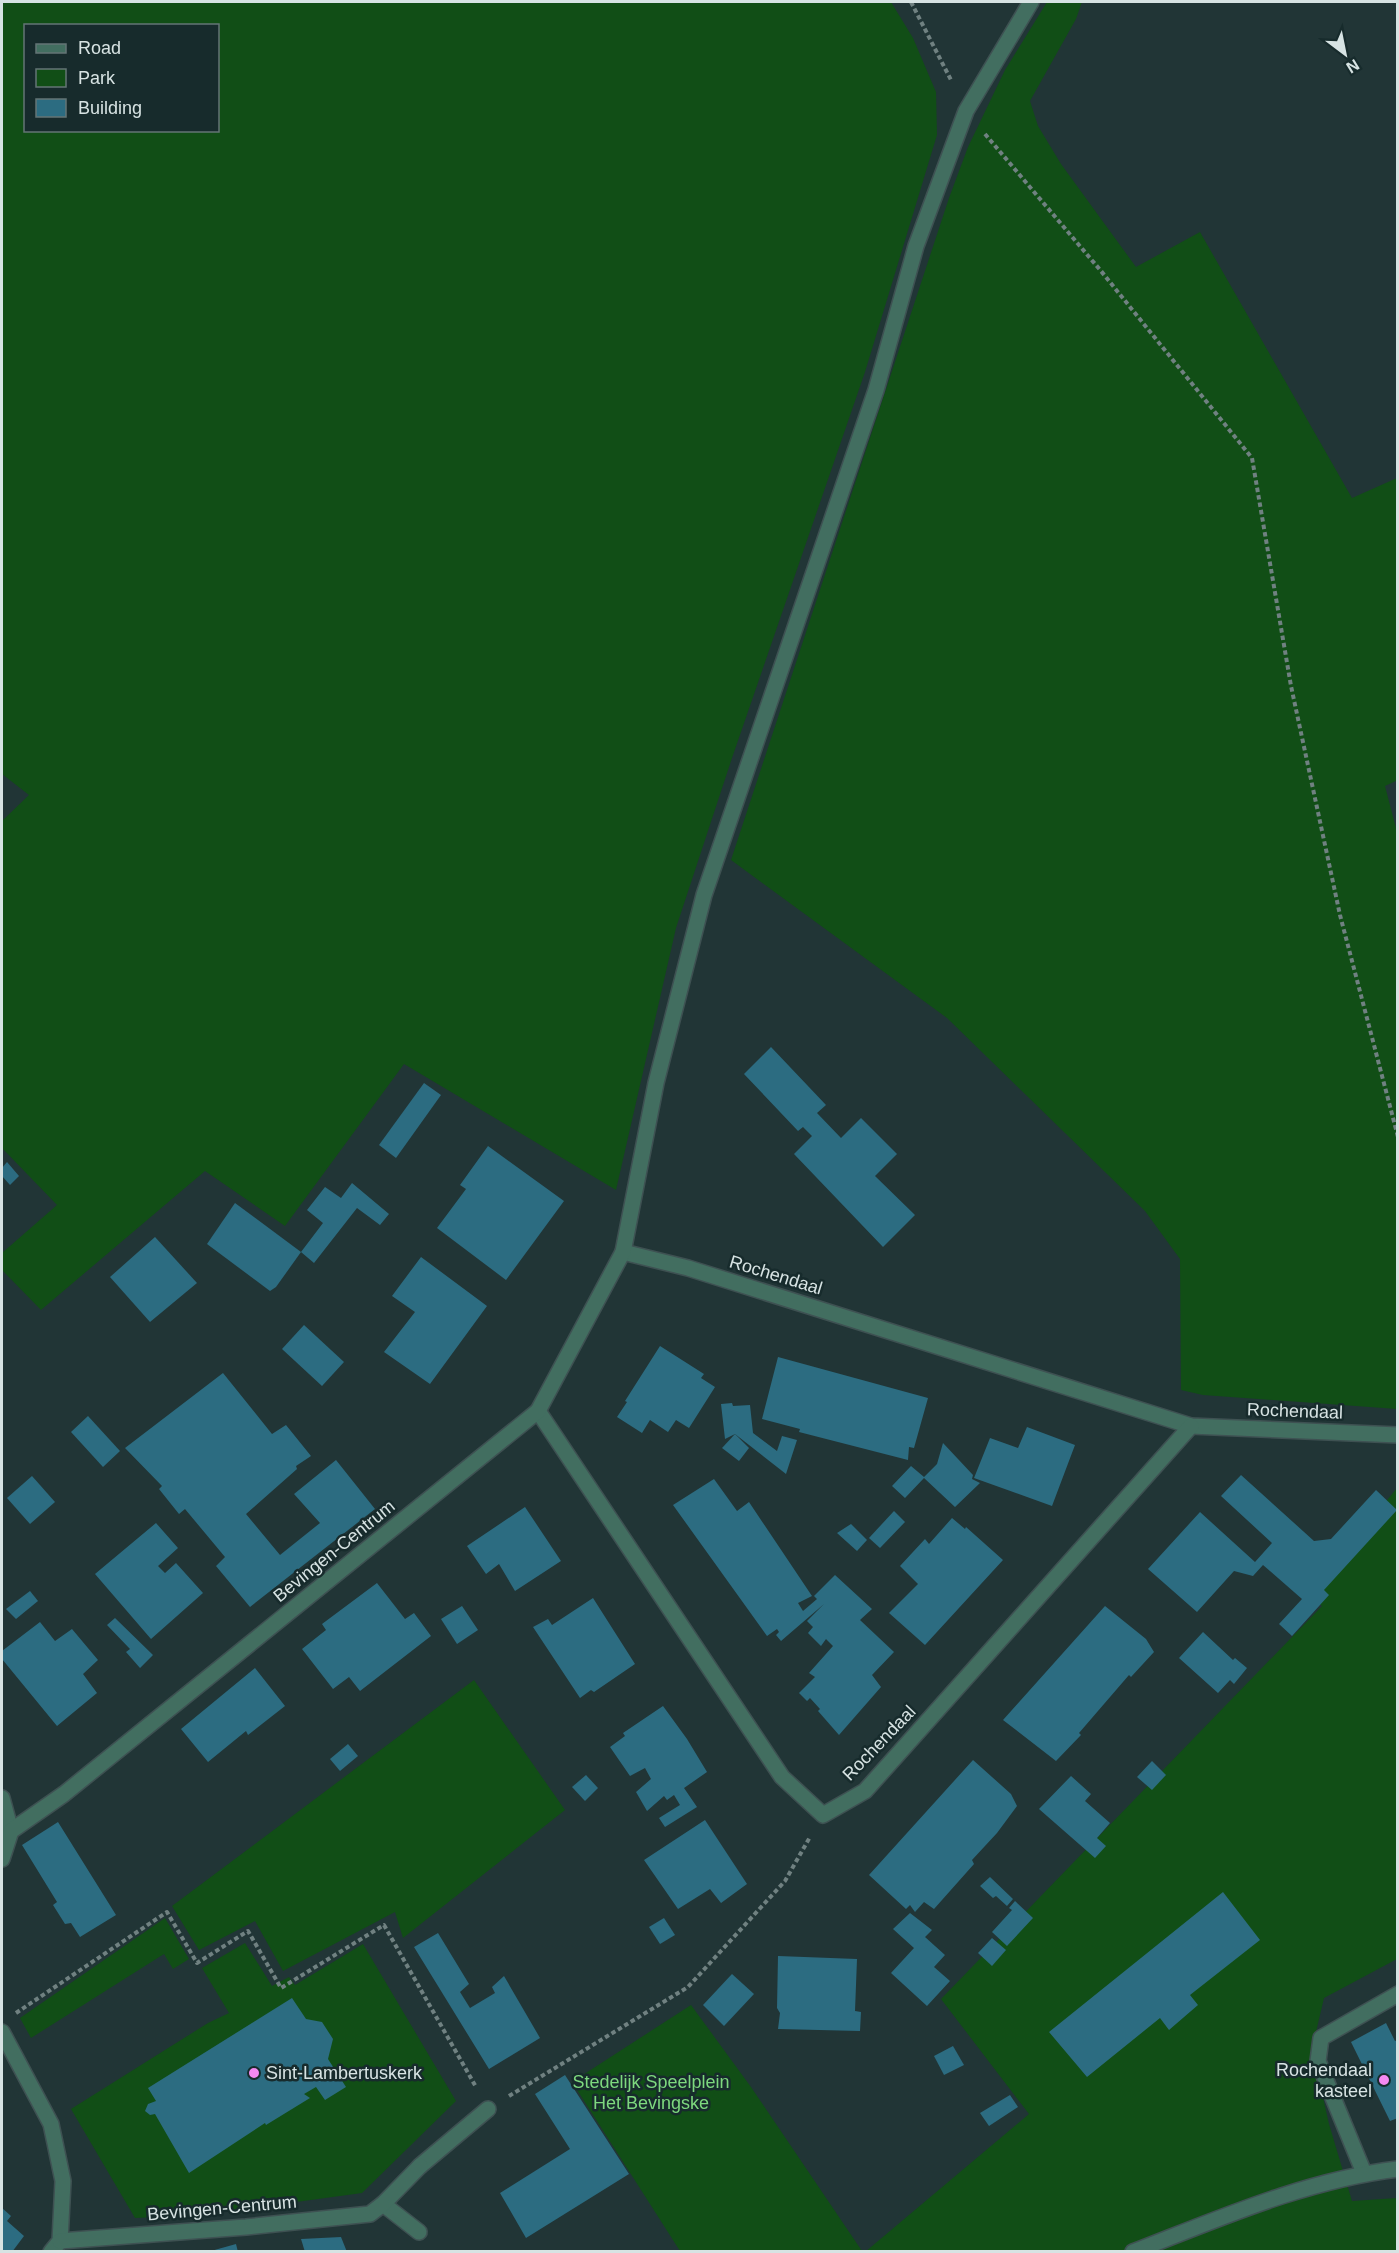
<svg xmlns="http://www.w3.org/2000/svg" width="1399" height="2253" viewBox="0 0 1399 2253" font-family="Helvetica,sans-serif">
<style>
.green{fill:#114e16;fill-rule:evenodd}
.building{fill:#2c6c81}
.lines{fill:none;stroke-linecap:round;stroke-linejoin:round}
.service-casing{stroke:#3e5152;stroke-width:18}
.minor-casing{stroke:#3e5152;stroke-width:18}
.path{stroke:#708181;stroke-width:4;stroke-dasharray:4.5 3;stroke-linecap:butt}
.service{stroke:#426e60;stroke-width:15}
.minor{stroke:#426e60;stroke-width:15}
.poi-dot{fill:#f489f1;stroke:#172b2c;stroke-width:2}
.labels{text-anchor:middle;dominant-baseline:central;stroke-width:5;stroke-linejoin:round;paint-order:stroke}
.street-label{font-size:18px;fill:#d7e3e3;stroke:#172b2c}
.poi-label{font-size:18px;fill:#d7e3e3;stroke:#172b2c;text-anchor:end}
.park-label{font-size:18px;fill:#7dd87e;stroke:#172b2c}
</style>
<rect width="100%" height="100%" fill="#213536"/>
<!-- green -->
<g class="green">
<path d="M2,2H891L913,38L936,92L937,135L865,372L732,758L676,928L616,1190L404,1064L285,1226L205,1171L41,1310L2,1270V1253L57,1205L2,1148V821L29,795L2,774ZM26,26H218V130H26Z"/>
<path d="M1047,2H1082L1076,19L1030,101L1038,126L1061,164L1136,267L1200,232L1352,498L1397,478L1398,780L1385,786L1398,836L1397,1409L1203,1395L1181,1390L1180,1259L1145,1211L947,1018L731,860L949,198L968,147L1005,70Z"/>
<path d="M1397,1488V1959L1324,1998L1312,2049L1329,2124L1352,2201L1397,2198V2251L865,2252L1029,2114L941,1999L1322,1606L1308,1596Z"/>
<path d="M474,1680L565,1810L403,1938L395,1912L283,1971L255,1921L199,1950L172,1906Z"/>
<path d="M165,1918L189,1959L173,1969L164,1954L31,2038L20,2018Z"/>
<path d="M245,1943L272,1986L289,1977L295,1985L363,1944L456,2101L362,2193L202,2215L135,2218L71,2109L208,2023L229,2013L202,1968Z"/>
<path d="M691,2005L751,2087L862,2251H680L572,2082Z"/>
</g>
<!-- building -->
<g class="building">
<path d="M771,1047L826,1105L817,1113L841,1138L861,1118L897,1154L875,1176L915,1215L883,1247L794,1154L812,1136L803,1127L798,1131L744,1074Z"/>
<path d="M424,1083L441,1095L396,1158L379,1145Z"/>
<path d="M488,1146L564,1201L506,1280L437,1228L466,1189L460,1185Z"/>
<path d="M7,1162L19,1176L10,1185L2,1176V1168Z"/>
<path d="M352,1183L389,1214L380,1225L357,1208L314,1263L301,1252L323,1223L307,1210L325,1187L341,1198Z"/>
<path d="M235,1203L301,1252L276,1287L270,1291L207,1244Z"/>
<path d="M155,1237L197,1283L150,1322L110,1277Z"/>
<path d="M421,1257L487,1306L430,1384L384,1352L415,1312L392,1296Z"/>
<path d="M304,1325L344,1362L322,1386L282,1349Z"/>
<path d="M660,1346L704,1374L701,1378L715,1387L689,1428L676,1420L668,1432L650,1420L642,1433L617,1417L627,1402L625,1401Z"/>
<path d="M778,1357L928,1398L914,1448L909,1447L908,1460L799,1432L800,1429L762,1419Z"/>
<path d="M223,1373L272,1434L286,1425L311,1456L296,1466L297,1469L246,1514L280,1555L320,1523L294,1494L336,1460L375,1509L250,1607L216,1566L225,1557L185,1509L179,1514L159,1489L162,1486L125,1448Z"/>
<path d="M732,1403L733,1406L750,1405L753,1433L777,1451L782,1436L797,1440L786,1474L735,1434L725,1439L721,1404Z"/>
<path d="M88,1416L120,1451L103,1467L71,1432Z"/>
<path d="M1027,1427L1075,1445L1052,1506L974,1478L990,1438L1018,1448Z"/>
<path d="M735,1434L749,1448L739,1461L722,1448Z"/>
<path d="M943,1443L973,1475L972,1479L980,1483L955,1507L924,1478L905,1498L892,1486L911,1466L924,1477L937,1464Z"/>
<path d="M1241,1475L1314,1541L1331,1539L1376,1490L1397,1510L1324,1590L1329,1595L1292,1636L1279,1624L1302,1599L1263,1565L1253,1576L1234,1571L1197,1612L1148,1569L1200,1512L1255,1562L1272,1543L1221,1496Z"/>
<path d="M32,1476L55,1502L30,1524L7,1498Z"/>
<path d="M714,1479L737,1511L749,1502L812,1596L798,1603L803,1611L817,1599L814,1596L835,1575L872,1609L860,1620L894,1652L872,1675L881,1687L839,1735L818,1711L820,1709L810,1698L807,1701L799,1693L815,1677L809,1673L833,1646L826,1639L821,1646L808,1633L813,1627L807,1621L824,1604L781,1641L776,1635L779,1632L777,1629L767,1636L673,1505Z"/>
<path d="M525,1507L561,1561L515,1591L499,1564L486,1574L467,1546Z"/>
<path d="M894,1511L905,1522L880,1548L869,1538Z"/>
<path d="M952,1518L965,1529L966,1527L1003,1560L925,1645L889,1613L918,1584L900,1566L925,1539L929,1544Z"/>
<path d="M156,1523L178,1548L158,1566L165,1573L176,1563L203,1593L151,1639L95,1574Z"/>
<path d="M851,1524L867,1540L857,1551L837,1533Z"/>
<path d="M377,1583L405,1619L414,1613L431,1636L360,1691L349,1677L333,1689L302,1649L326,1630L322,1624Z"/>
<path d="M30,1591L38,1601L16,1619L6,1609Z"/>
<path d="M593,1598L635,1664L594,1692L591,1690L580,1698L533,1627L548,1619L552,1625Z"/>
<path d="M462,1606L478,1630L457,1644L441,1619Z"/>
<path d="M1105,1606L1146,1639L1154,1652L1131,1677L1129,1675L1079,1733L1081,1735L1056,1761L1003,1720Z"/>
<path d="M115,1618L153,1655L140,1668L126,1652L130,1649L107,1625Z"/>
<path d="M40,1622L55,1641L72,1629L98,1660L83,1674L97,1693L57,1726L2,1659V1651Z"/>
<path d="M1203,1632L1233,1660L1235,1658L1247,1668L1234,1684L1230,1680L1218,1693L1179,1658Z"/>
<path d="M255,1668L285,1706L248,1735L246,1731L208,1762L181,1729Z"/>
<path d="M663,1706L687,1739L707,1772L684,1788L697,1807L665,1827L659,1818L680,1805L674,1795L667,1800L664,1796L647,1811L636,1792L651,1779L645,1768L630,1776L610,1747L625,1736L623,1733Z"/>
<path d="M348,1744L358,1756L340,1771L330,1759Z"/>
<path d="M973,1760L1011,1794L1017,1806L997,1833L972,1860L974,1864L934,1909L924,1902L915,1912L910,1905L906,1909L869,1875Z"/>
<path d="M1152,1761L1166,1775L1152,1790L1137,1777Z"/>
<path d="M586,1775L598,1788L585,1801L572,1787Z"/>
<path d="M1071,1776L1091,1794L1085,1801L1110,1823L1097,1838L1106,1846L1095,1858L1039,1809Z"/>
<path d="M705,1820L747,1884L721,1903L710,1889L678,1909L644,1860Z"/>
<path d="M58,1822L116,1915L80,1937L71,1923L65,1924L53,1905L57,1902L22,1845Z"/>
<path d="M990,1877L1013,1899L1007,1906L996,1896L993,1898L980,1886Z"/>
<path d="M1223,1892L1260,1940L1190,1995L1198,2005L1169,2030L1160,2018L1087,2077L1049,2032Z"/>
<path d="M1015,1901L1033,1918L1007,1946L992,1932L1012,1910L1009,1908Z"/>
<path d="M910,1913L932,1930L925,1937L945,1955L934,1967L950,1981L927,2006L891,1973L914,1948L893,1929Z"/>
<path d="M664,1918L675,1935L660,1944L649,1927Z"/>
<path d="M438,1933L469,1984L460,1992L470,2008L495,1993L492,1987L504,1976L540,2038L489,2069L414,1947Z"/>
<path d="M992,1938L1006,1950L992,1966L978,1953Z"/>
<path d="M778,1956L857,1959L855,2011L861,2012L860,2031L778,2029L780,2013L777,2008Z"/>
<path d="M732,1974L754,1994L724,2026L703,2005Z"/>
<path d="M292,1998L306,2019L322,2022L333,2039L328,2059L346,2087L325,2100L316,2087L304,2094L310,2098L266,2125L265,2123L189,2173L155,2114L150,2115L145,2111L148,2104L156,2101L148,2088Z"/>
<path d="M1386,2023L1395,2041L1398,2040V2118L1390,2121L1351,2042Z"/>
<path d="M953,2046L964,2065L944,2075L934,2056Z"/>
<path d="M565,2075L629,2174L526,2238L500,2193L570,2149L535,2094Z"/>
<path d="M1010,2095L1018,2107L989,2126L980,2113Z"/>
<path d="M2,2208L11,2216L7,2221L24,2236L12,2252H2Z"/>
<path d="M341,2237L347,2252H305L301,2239Z"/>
<path d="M236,2244L238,2252H211V2251Z"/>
</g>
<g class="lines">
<!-- service casing -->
<g class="service-casing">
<g id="service">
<path d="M420,2166L488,2109"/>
<path d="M1364,2173L1318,2061L1321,2038L1398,1994"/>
<path d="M1133,2252C1218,2219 1306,2180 1398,2169"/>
</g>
</g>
<!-- minor casing -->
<g class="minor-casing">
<g id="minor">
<path d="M623,1252L688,1268L1191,1426L1398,1435"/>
<path d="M538,1411L782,1777L823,1815L865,1791L1191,1426"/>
<path d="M2,1798L11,1831"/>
<path d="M2,1859L11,1831L64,1794L538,1411L623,1252L656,1083L704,895L876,390L916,246L966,111L1031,2"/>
<path d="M2,2032L51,2124L63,2181L60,2241L51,2252"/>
<path d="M383,2204L419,2232"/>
<path d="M60,2241L246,2227L370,2214L383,2204L420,2166"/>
</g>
</g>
<!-- path -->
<g class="path">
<path d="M911,2L952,82"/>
<path d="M985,134L1101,271L1252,458L1291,686L1340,915L1398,1137"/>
<path d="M16,2013L167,1912L197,1963L248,1931L281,1988L384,1925L476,2087"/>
<path d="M509,2096L688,1987L785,1881L810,1837"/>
</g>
<!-- service -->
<use href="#service" class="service"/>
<!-- minor -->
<use href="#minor" class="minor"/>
</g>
<!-- markers -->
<g class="poi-dot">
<circle cx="254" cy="2073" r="6"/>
<circle cx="1384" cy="2080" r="6"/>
</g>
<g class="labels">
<!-- street labels -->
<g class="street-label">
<text transform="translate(776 1275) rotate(17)">Rochendaal</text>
<text transform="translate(1295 1411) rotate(2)">Rochendaal</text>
<text transform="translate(334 1551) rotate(-39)">Bevingen-Centrum</text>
<text transform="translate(879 1743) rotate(-46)">Rochendaal</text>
<text transform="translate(222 2208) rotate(-5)">Bevingen-Centrum</text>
</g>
<!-- poi labels -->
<g class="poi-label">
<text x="1372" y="2070">Rochendaal<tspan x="1372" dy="21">kasteel</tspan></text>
<text x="266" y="2073" text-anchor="start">Sint-Lambertuskerk</text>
</g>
<!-- park labels -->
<g class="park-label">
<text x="651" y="2082">Stedelijk Speelplein<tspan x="651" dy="21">Het Bevingske</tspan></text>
</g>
</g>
<!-- border -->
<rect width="1399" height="2253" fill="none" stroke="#d7e3e3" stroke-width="6"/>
<!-- legend -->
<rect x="24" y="24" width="195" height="108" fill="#172b2c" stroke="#647575" stroke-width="1.5"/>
<rect x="36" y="44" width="30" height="9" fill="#426e60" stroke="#647575" stroke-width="1.5"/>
<text x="78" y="54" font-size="18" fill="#d7e3e3">Road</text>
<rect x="36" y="69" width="30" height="18" fill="#114e16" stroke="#647575" stroke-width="1.5"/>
<text x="78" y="84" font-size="18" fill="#d7e3e3">Park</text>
<rect x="36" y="99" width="30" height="18" fill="#2c6c81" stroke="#647575" stroke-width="1.5"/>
<text x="78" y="114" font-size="18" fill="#d7e3e3">Building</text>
<!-- north arrow -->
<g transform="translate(1345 54) rotate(148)" stroke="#172b2c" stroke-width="4.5" paint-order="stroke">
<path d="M0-4.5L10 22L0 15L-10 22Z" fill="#d7e3e3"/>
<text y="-9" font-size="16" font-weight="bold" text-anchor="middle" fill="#d7e3e3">N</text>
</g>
</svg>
